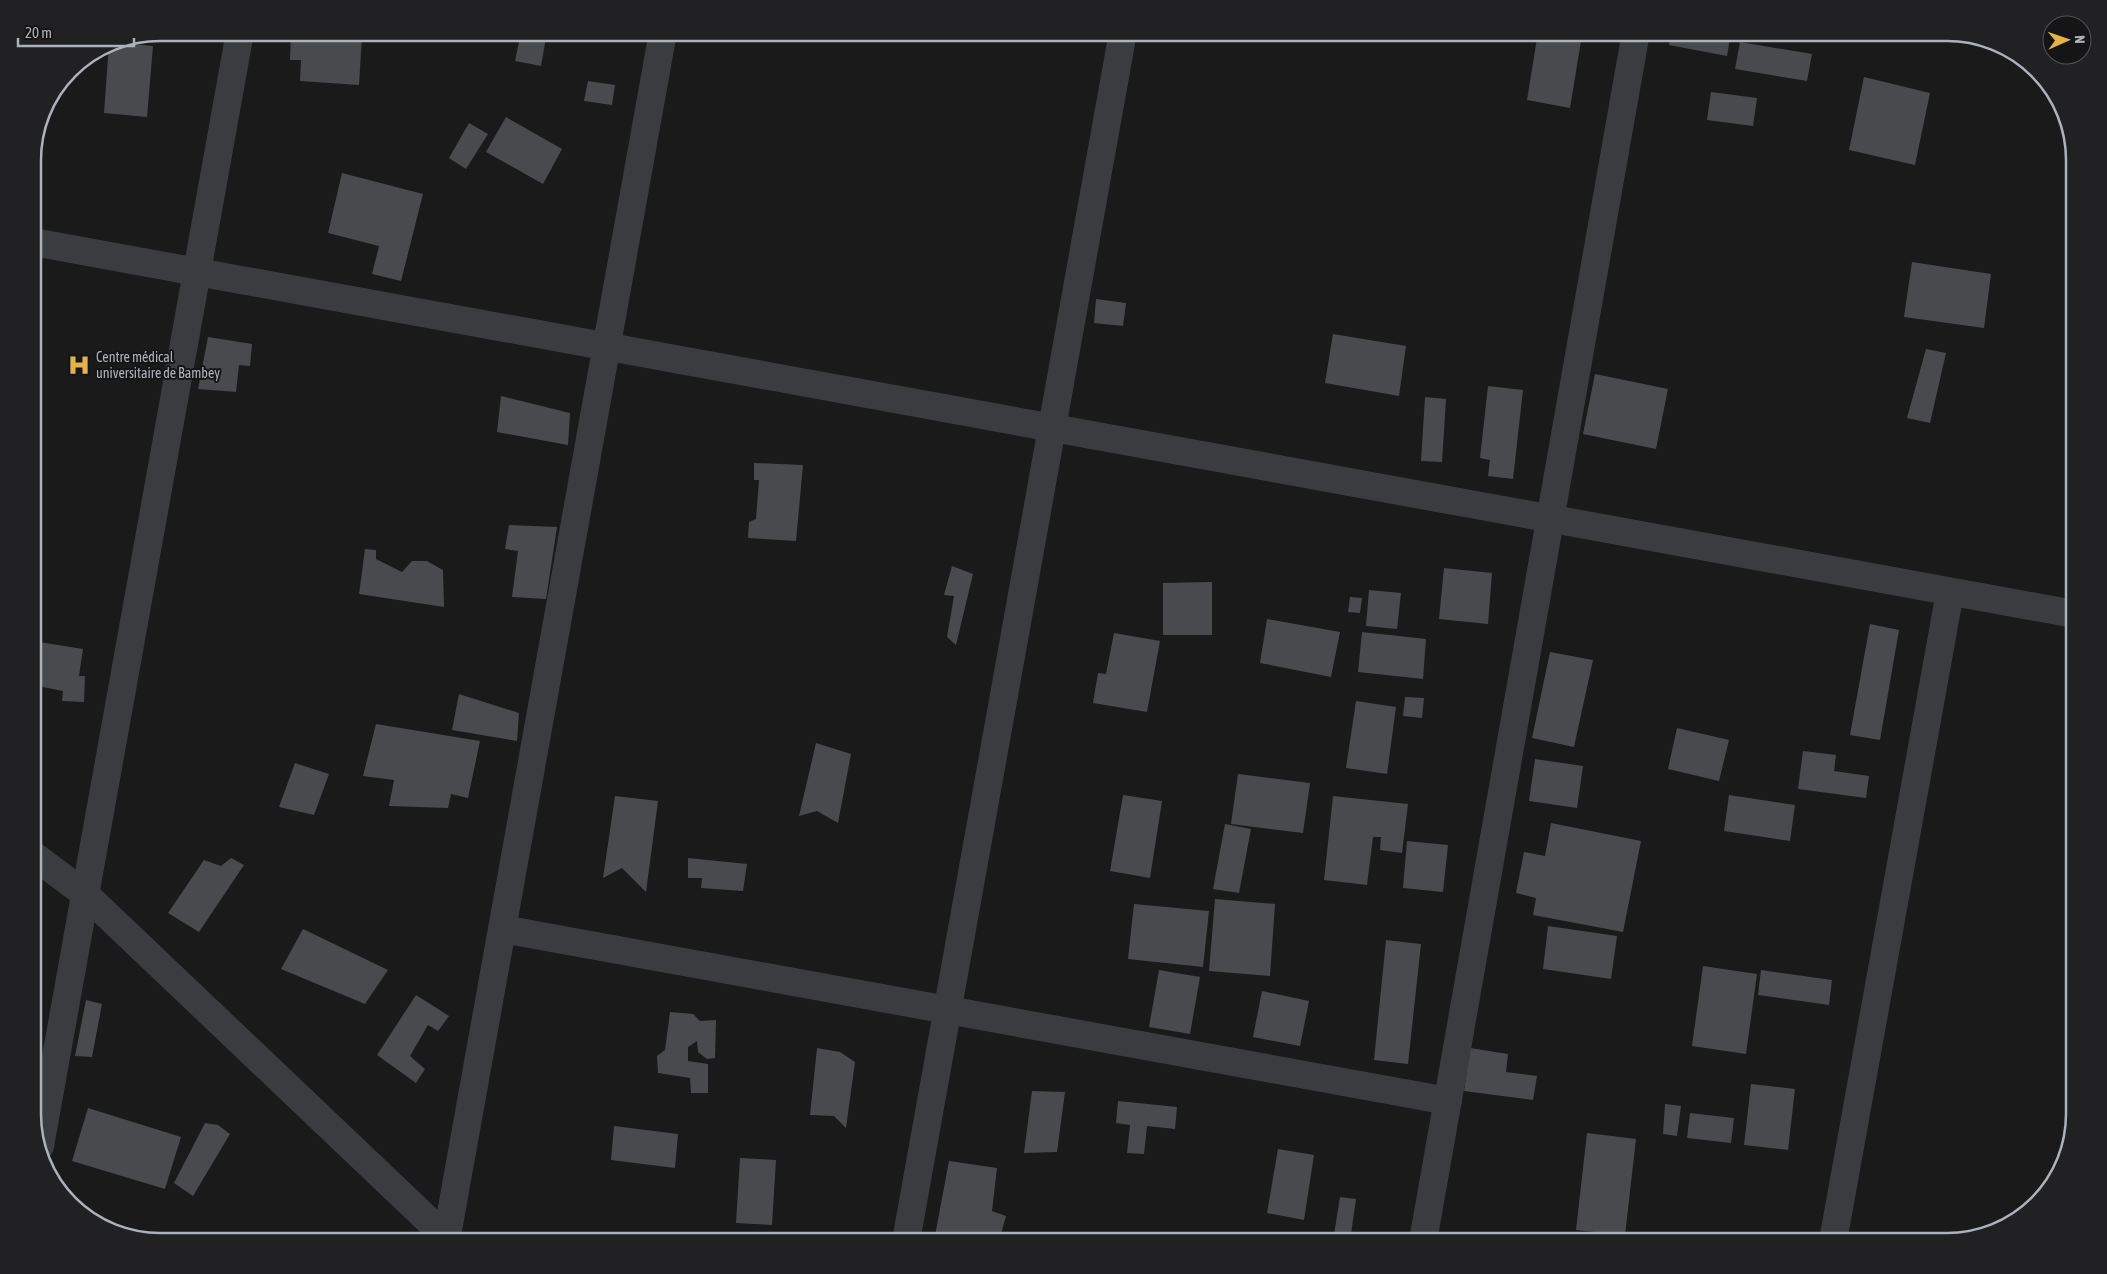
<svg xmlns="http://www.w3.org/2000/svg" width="2107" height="1274" viewBox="0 0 2107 1274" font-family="'Asap Condensed',sans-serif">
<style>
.building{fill:#494a4e}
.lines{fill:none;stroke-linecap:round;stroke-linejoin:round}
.minor{stroke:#3b3c40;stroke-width:28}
.labels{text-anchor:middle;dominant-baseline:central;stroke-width:4;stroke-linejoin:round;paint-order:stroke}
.poi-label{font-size:14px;fill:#adb1ba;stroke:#151516;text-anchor:start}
.rim{fill:none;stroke:#adb1ba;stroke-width:2.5}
</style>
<rect width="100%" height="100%" fill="#1a1a1b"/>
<!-- building -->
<g class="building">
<path d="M291,32L362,36L359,85L300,81L301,60H290Z"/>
<path d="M521,32H547L541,66L515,61Z"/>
<path d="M1538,32L1582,35L1570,108L1527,100Z"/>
<path d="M1671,32H1731L1727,56L1669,45Z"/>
<path d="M112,42L153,46L147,117L104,113L109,44Z"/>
<path d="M1740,42L1812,54L1807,81L1735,69Z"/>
<path d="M1864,77L1930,93L1915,165L1849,150Z"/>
<path d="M588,81L615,85L612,105L584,101Z"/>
<path d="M1711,92L1757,98L1753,126L1707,120Z"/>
<path d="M506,117L562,149L543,184L486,152Z"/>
<path d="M469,123L488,134L466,169L449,158Z"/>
<path d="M342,173L423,194L401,281L372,274L379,246L328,233Z"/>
<path d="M1912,262L1991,274L1984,328L1904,317Z"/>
<path d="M1096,299L1126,303L1123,326L1094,323Z"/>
<path d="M1333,334L1406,346L1399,396L1325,383Z"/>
<path d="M208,337L252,344L250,366L239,365L236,392L198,389Z"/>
<path d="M1926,349L1946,353L1930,423L1907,418Z"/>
<path d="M1595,374L1668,389L1656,449L1583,434Z"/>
<path d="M1488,386L1523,390L1513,479L1488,476L1490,460L1480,458Z"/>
<path d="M501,396L570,413L568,445L497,432Z"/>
<path d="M1425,397L1446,399L1442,462L1421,461Z"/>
<path d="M754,463L803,465L796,541L748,538L749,522L756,519L759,480H754Z"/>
<path d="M509,525L557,527L546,599L512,597L518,551L505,549Z"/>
<path d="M365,549L376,550V559L402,572L412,561H427L443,570L444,607L359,594Z"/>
<path d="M952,566L973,574L956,645L947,637L954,596L944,595Z"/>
<path d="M1444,568L1492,573L1488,624L1439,619Z"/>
<path d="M1212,582V635H1163V583Z"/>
<path d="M1369,590L1401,593L1397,629L1366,626Z"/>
<path d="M1350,597L1362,598L1360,613L1348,612Z"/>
<path d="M1267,619L1340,632L1331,677L1260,663Z"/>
<path d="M1870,624L1899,630L1880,740L1850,735Z"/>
<path d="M1362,632L1426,639L1423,679L1358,672Z"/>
<path d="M1114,633L1160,641L1147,712L1093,703L1098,673L1106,674Z"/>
<path d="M33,641L83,649L79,676H85L84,702L62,701L63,691L33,685Z"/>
<path d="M1550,652L1593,660L1574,747L1532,738Z"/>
<path d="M459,694L519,713L517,741L452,730Z"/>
<path d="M1405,697L1424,698L1422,718L1403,716Z"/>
<path d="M1356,701L1396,707L1387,774L1346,768Z"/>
<path d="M376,724L480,741L468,798L451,794L448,808L389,806L394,780L363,776Z"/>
<path d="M1677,728L1729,740L1719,781L1668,769Z"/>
<path d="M816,743L851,754L838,823L817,811L799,816Z"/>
<path d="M1803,751L1836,755L1834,771L1869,776L1866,798L1798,789Z"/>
<path d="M1535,759L1583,766L1577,808L1529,801Z"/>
<path d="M295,763L329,774L314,815L279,807Z"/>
<path d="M1238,774L1310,783L1303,833L1231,824Z"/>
<path d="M1123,795L1162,801L1150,878L1110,871Z"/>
<path d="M1729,795L1795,805L1790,841L1724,831Z"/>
<path d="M615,796L658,801L646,892L622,868L603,878Z"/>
<path d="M1333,796L1408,804L1402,853L1380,850L1381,837H1373L1367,885L1324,880Z"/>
<path d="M1551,823L1641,841L1623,932L1533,915L1536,898L1516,893L1524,852L1545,856Z"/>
<path d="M1225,824L1251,829L1239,893L1213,889Z"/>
<path d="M1407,841L1448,845L1443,892L1403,888Z"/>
<path d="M231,858L244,865L199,932L168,913L204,860L221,866Z"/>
<path d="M688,858L747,864L743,891L701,888L702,878H688Z"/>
<path d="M1215,899L1275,904L1270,976L1209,971Z"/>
<path d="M1134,904L1209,911L1203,967L1128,959Z"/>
<path d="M1548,926L1617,936L1611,979L1543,969Z"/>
<path d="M303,929L388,970L365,1004L281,969Z"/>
<path d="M1386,940L1421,944L1408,1064L1374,1060Z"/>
<path d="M1703,966L1757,974L1746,1054L1692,1046Z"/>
<path d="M1159,970L1200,977L1190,1034L1149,1027Z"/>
<path d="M1761,970L1832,980L1829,1005L1758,995Z"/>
<path d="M1262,991L1309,1001L1300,1046L1253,1037Z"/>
<path d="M416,995L449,1016L438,1031L428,1025L410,1056L425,1069L416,1083L377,1055Z"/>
<path d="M86,1000L102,1004L92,1057L75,1056Z"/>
<path d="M670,1012L693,1014L700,1021L716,1020L715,1058L707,1059L698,1052L697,1041L688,1047V1061L708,1064V1093H691L690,1078L658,1073L657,1056L665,1050Z"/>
<path d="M817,1048L840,1052L855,1062L846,1128L834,1116L810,1115Z"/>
<path d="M1470,1048L1508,1054L1506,1072L1537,1076L1533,1100L1464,1091Z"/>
<path d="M1751,1084L1795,1089L1788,1150L1744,1145Z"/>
<path d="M1032,1091L1065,1092L1057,1152L1024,1153Z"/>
<path d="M1118,1101L1177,1107L1175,1129L1147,1126L1144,1154L1127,1153L1130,1125L1116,1123Z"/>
<path d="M1665,1104L1681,1106L1677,1136L1663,1134Z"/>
<path d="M88,1108L181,1137L165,1189L72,1161Z"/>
<path d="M1690,1113L1734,1118L1731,1143L1687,1138Z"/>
<path d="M205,1123L218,1125L230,1134L193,1196L174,1183Z"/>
<path d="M614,1126L678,1134L675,1168L611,1160Z"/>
<path d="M1587,1133L1636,1139L1625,1235L1576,1230Z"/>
<path d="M1278,1149L1314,1155L1304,1220L1267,1213Z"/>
<path d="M740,1158L776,1160L772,1225L736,1223Z"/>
<path d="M949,1161L997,1168L992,1211L1006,1216L999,1241H934Z"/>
<path d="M1340,1197L1356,1199L1350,1241H1333Z"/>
<path d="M551,1232L618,1235V1241H550Z"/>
</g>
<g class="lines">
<!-- minor -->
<g class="minor">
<path d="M33,242L2074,614"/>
<path d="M33,855L85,894L450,1241"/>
<path d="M502,929L1448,1101"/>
<path d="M40,1146L240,32"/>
<path d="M446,1241L663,32"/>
<path d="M906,1241L1123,32"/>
<path d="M1423,1241L1636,32"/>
<path d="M1833,1241L1950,592"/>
</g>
</g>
<!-- icons -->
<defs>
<g id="hospital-bare" transform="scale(1.725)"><path d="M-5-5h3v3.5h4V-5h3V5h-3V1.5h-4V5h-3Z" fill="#e2b34b" stroke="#151516" stroke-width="2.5" paint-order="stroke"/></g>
</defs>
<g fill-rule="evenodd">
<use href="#hospital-bare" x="79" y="365"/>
</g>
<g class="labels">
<!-- poi labels -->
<g class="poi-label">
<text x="96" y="357">Centre médical<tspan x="96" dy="16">universitaire de Bambey</tspan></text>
</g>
</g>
<!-- crop -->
<path d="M0 0H2107V1274H0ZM160 41H1947A119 119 0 0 1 2066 160V1114A119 119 0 0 1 1947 1233H160A119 119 0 0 1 41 1114V160A119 119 0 0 1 160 41Z" fill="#212123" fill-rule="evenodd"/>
<path class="rim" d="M160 41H1947A119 119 0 0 1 2066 160V1114A119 119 0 0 1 1947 1233H160A119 119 0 0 1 41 1114V160A119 119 0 0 1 160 41Z"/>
<!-- north arrow -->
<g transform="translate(2067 40) rotate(88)"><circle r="24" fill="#151516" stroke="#525358"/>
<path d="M0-4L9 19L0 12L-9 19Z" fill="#e2b34b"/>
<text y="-8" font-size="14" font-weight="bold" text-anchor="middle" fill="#adb1ba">N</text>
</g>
<!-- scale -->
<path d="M18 38v8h116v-8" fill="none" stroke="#adb1ba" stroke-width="2.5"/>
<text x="25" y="38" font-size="15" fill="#adb1ba" stroke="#151516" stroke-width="4" paint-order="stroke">20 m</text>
</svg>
